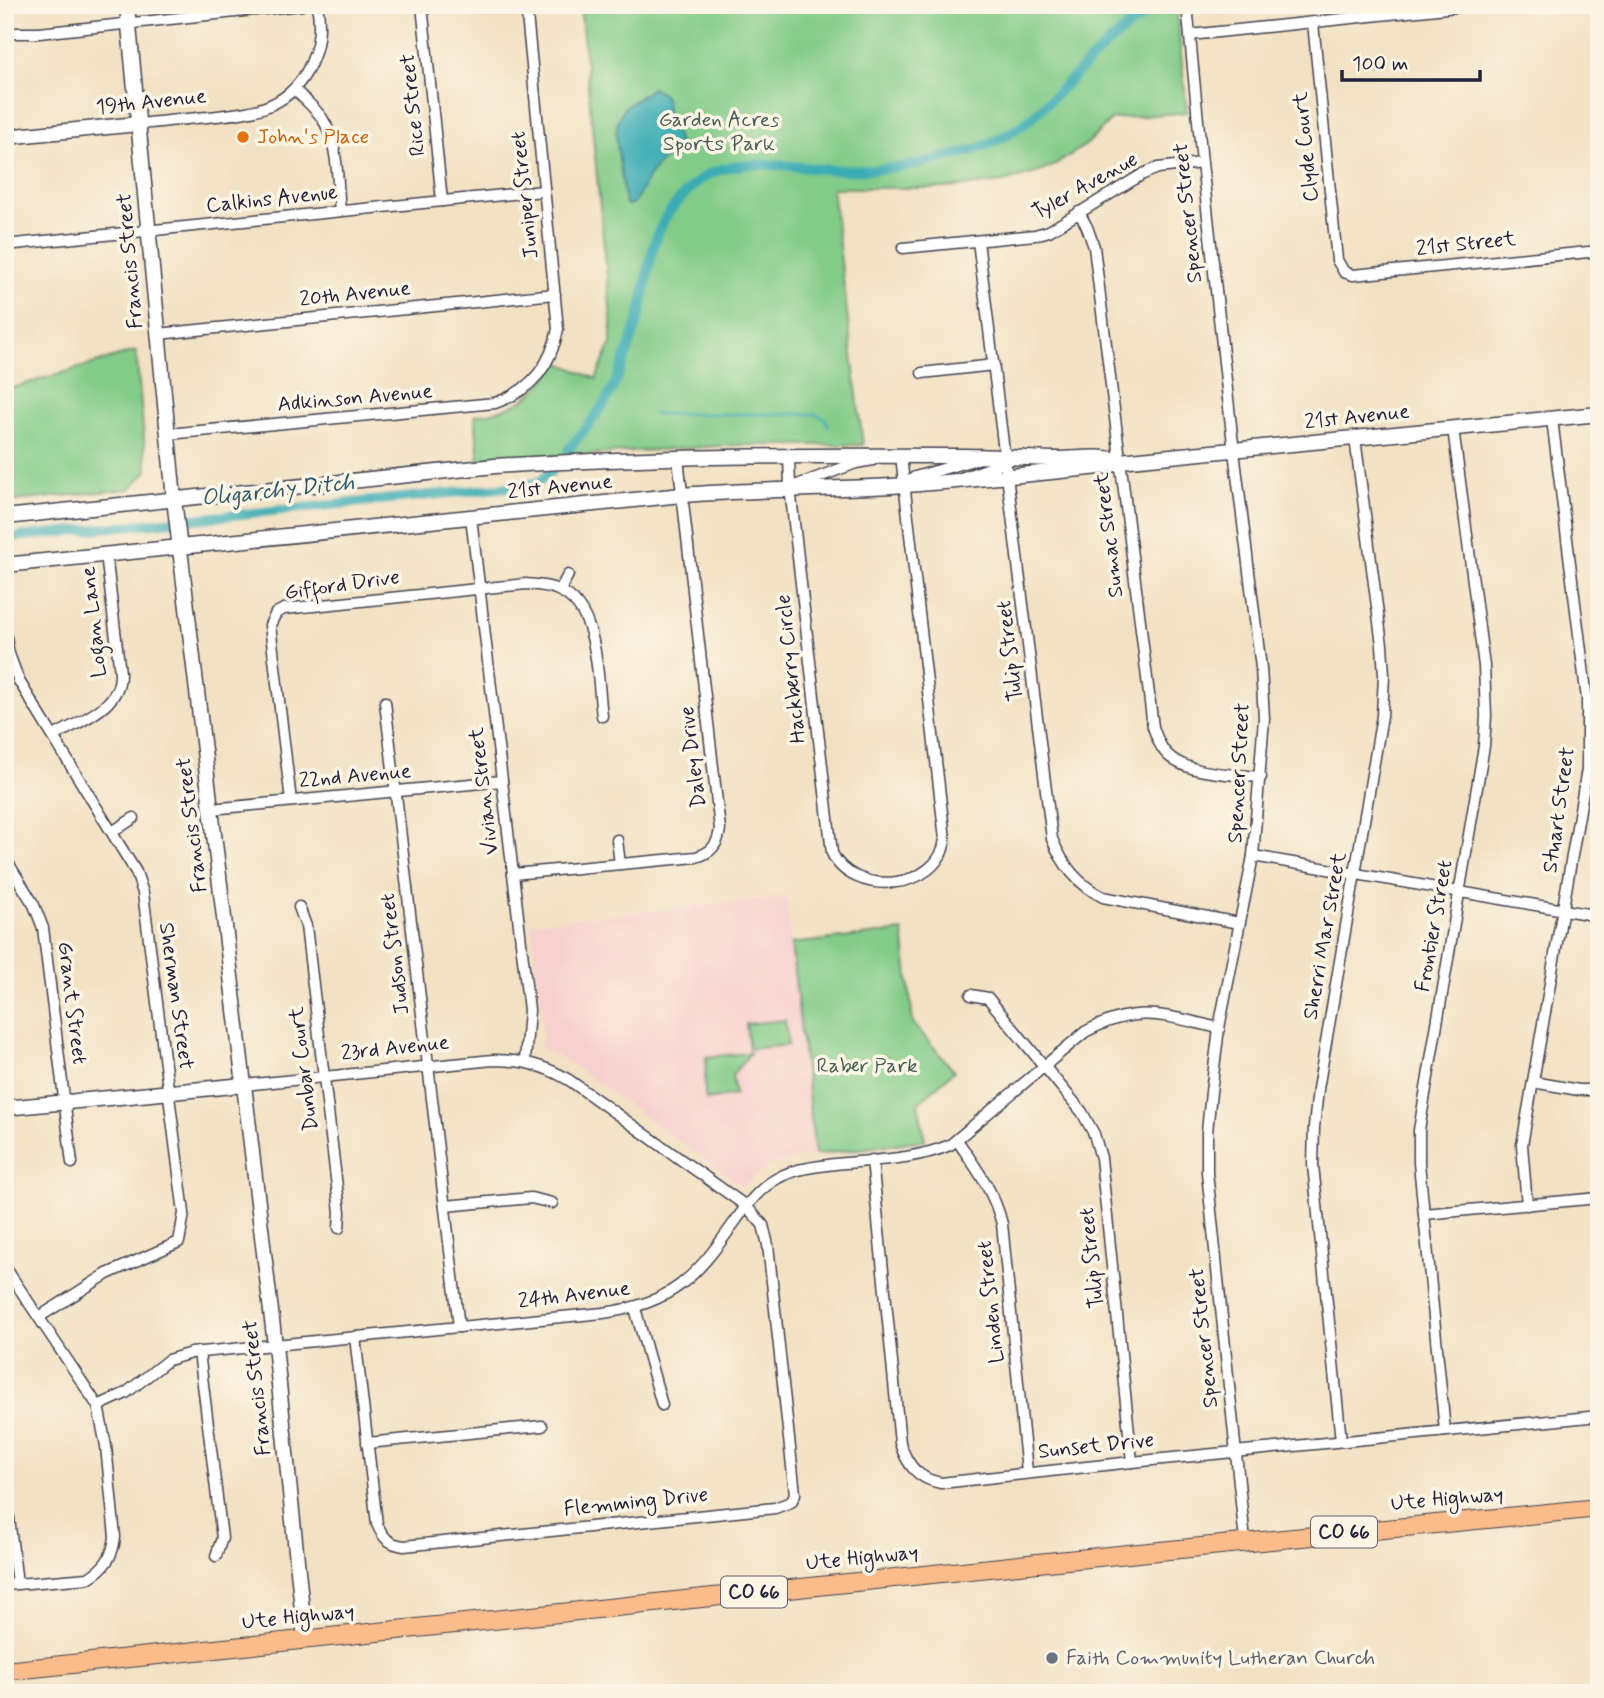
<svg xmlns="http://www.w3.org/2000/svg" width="1604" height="1698" viewBox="0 0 1604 1698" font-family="Mynerve,sans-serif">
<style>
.built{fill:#f7d0cf}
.green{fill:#82cb88;stroke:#527662;stroke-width:2}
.water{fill:#3bacb4;stroke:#2e6778;stroke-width:2}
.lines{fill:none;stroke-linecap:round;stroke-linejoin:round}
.stream{stroke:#3bacb4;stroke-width:2.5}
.canal{stroke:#3bacb4;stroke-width:10}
.minor-casing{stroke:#413f4f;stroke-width:13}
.tertiary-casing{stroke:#413f4f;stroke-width:17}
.primary-casing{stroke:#413f4f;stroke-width:20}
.minor{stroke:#fff;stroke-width:10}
.tertiary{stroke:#fff;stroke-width:14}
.primary{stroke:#f9bc8a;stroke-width:18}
.food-dot{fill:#e8710a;stroke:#fcf5e5;stroke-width:2.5}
.worship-dot{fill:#6b7280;stroke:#fcf5e5;stroke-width:2.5}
.labels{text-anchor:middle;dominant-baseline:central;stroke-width:7;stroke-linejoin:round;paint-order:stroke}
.shield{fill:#fcf5e5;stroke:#63616e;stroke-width:2}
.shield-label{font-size:19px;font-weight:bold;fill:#22223b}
.street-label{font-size:21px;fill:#22223b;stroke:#fcf5e5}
.park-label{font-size:21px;fill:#445d56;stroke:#fcf5e5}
.food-label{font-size:21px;fill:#c56008;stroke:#fcf5e5;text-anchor:start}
.worship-label{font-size:21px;fill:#5b616d;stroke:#fcf5e5;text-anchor:start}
.water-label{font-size:23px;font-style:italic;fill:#2c596b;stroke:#fcf5e5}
</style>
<rect width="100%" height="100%" fill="#fcf5e5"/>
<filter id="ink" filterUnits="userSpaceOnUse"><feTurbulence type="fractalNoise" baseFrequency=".0143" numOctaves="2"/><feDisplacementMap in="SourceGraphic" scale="14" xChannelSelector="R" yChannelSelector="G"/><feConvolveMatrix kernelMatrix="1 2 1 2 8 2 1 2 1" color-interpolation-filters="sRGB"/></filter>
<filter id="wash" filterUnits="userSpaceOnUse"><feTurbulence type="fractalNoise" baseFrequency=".00686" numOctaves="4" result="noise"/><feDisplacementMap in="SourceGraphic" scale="28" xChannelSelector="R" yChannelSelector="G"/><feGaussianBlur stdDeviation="1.57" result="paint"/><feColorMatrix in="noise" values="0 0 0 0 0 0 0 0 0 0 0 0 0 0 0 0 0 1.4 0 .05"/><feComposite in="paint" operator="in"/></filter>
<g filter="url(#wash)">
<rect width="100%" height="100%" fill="#f2e1c3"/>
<!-- built -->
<path class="built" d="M786,897L815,1155L787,1160L766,1168L742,1186L561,1057L541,1049L543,1022L531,923Z"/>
<!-- green -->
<g class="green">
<path d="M580,5H1176L1187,112L1112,119L1087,144L1055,165L1039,172L1003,182L948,188H832L863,445H737L479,461L475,415C512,411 539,395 558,362L596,379L611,344V317Z"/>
<path d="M136,351L147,471L130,489L5,502V390Z"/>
<path d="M903,931L913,1023L954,1071L918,1103L925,1140L815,1155L791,944Z"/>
<path d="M785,1020L788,1045L749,1049L746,1024Z"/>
<path d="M750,1053L732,1075L735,1095L706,1100C703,1086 706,1072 706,1057Z"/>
</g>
<!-- water -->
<path class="water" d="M652,88C658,90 662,92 665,98C668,104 666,108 667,114C670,124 683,141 677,151C674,156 668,156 663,160C649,171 644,187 635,202L628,205L625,203L624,196L616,136L618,120L624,108Z"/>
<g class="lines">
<!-- stream -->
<path class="stream" d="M654,414H815L824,418L829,426"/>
<!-- canal -->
<g class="canal">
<path d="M568,450C580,435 593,420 604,404C619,380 629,348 638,321C649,285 647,236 674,206C685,194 698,178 714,172C755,156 802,170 845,170C876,171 909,167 939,159C964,154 991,145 1013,131C1030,121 1043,107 1057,93C1085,65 1127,22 1162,5"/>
<path d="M5,538L519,486L538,483L551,472"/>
</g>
</g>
</g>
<g filter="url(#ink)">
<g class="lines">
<!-- minor casing -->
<g class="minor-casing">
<g id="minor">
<path d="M422,5L442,201"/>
<path d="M1187,5L1202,163L1232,435L1261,668L1264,718L1253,856L1219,1028L1211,1092L1207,1132V1172L1245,1541"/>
<path d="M1313,23L1337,260L1344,272L1353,275L1599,251"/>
<path d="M5,33H39L302,5"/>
<path d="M1190,35L1475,5"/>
<path d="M294,89C303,98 314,107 322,118C339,143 337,182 340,211"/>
<path d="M138,124C161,122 185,119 208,117C253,112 290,110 311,63C319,45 321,25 317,5"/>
<path d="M1079,212L1087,227L1094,247L1153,727C1156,736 1159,745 1165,752C1184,775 1232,774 1261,777"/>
<path d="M978,241L1052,839C1063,865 1077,884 1103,897L1239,923"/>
<path d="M5,245L543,191"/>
<path d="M903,248L1035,235L1049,231L1143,174L1158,168L1202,163"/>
<path d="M158,334L555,294"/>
<path d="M922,373L994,365"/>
<path d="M168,434L495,403C531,391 551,366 558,329L526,5"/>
<path d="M789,455L790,488L832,853C852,898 940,891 945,839L901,456"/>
<path d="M961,478L1007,462"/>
<path d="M905,485L915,477L977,459"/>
<path d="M792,487L856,463L873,460"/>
<path d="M471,517L529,1010L525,1061"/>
<path d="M560,590L568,575"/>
<path d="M5,631L9,654L19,681L136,872L143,893L184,1213L179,1242L107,1274L39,1317"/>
<path d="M385,702L459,1327"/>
<path d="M54,736C79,721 121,708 120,673L106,554"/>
<path d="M291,801L270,625L276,613L284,609L526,584C537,585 548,585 558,590C600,607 597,678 602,716"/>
<path d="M211,809L502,781"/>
<path d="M112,832L134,818"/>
<path d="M617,840L620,864"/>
<path d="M1253,856L1599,916"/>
<path d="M5,858L34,905L43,928L72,1163"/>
<path d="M513,874L696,857C711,853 718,845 720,829L678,458"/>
<path d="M299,907L306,926L340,1212L339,1228"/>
<path d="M971,995L988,998L1082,1112L1094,1134L1101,1158L1132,1462"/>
<path d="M1533,1082L1579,1090H1599"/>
<path d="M244,1085L493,1060C522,1060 544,1065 569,1080L746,1206L763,1225L768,1245L795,1494L791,1502L775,1508L404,1546C389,1544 383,1538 377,1524L355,1337"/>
<path d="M957,1140C976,1168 994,1191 1002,1224L1027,1472"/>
<path d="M872,1160L900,1443C907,1465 918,1479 941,1483L1132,1462L1599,1416"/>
<path d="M1527,1205L1522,1145L1587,769V699L1552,419"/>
<path d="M445,1206L531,1198L552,1203"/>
<path d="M1424,1214L1599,1198"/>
<path d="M5,1267L98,1406L106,1446L115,1537C113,1556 105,1568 88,1578L5,1585"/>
<path d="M635,1308L662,1405"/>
<path d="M199,1352L222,1538L216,1556"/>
<path d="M98,1406L126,1393L168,1360L191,1353L603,1313C672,1304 696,1277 734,1223C746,1206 759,1188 778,1178C796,1168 815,1167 835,1164C873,1160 915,1160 950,1145L1085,1032C1139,1003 1164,1016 1219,1028"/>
<path d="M1445,1431L1419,1163V1130L1484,746L1486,716L1484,666L1453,428"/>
<path d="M1341,1441L1313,1165L1314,1127L1318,1089L1382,716L1384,675L1382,645L1355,438"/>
<path d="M367,1443L542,1426"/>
<path d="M5,1486L17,1583"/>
</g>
</g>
<!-- tertiary casing -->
<g class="tertiary-casing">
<g id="tertiary">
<path d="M127,5L174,499L275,1345L305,1639"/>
<path d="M5,137L138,124"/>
<path d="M5,517L495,466C651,456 806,455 962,456C992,456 1022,458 1052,459C1075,460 1097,454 1120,461"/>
<path d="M5,565L682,495C757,489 832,490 907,485C975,480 1042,473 1110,466L1120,461L1599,414"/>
<path d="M5,1108L244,1085"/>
</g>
</g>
<!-- primary casing -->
<g class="primary-casing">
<path id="primary" d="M5,1671L1057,1561L1599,1508"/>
</g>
<!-- minor -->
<use href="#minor" class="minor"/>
<!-- tertiary -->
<use href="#tertiary" class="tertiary"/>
<!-- primary -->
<use href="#primary" class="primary"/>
</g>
</g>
<!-- markers -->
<circle class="food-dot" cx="243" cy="137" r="7"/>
<circle class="worship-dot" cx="1052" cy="1658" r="7"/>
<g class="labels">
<!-- shield labels -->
<g class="shield">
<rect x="1311" y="1516.5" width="66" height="31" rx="5"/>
<rect x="721" y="1576.5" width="66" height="31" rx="5"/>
</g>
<g class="shield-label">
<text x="1344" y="1532">CO 66</text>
<text x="754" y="1592">CO 66</text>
</g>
<!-- street labels -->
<g class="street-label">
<text transform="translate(151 102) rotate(-6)">19th Avenue</text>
<text transform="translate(413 105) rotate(-96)">Rice Street</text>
<text transform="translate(1306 147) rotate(-96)">Clyde Court</text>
<text transform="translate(1085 186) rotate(-29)">Tyler Avenue</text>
<text transform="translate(525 195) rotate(-96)">Juniper Street</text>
<text transform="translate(272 199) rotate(-6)">Calkins Avenue</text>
<text transform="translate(1188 213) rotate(-96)">Spencer Street</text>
<text transform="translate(1466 244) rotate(-6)">21st Street</text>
<text transform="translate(130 261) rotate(-95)">Francis Street</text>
<text transform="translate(355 294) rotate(-6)">20th Avenue</text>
<text transform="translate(355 398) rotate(-5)">Adkinson Avenue</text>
<text transform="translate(1357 417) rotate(-6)">21st Avenue</text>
<text transform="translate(560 487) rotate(-6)">21st Avenue</text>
<text transform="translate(1109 535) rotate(-97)">Sumac Street</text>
<text transform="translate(342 585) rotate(-8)">Gifford Drive</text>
<text transform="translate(94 622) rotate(-96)">Logan Lane</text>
<text transform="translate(1010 651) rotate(-97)">Tulip Street</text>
<text transform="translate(791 669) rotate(-96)">Hackberry Circle</text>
<text transform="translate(693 757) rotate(-97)">Daley Drive</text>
<text transform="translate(1239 773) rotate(-87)">Spencer Street</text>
<text transform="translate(355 776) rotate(-5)">22nd Avenue</text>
<text transform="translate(484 791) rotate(-97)">Vivian Street</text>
<text transform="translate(1559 810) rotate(-82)">Stuart Street</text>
<text transform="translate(192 825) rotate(-97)">Francis Street</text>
<text transform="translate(1434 926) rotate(-80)">Frontier Street</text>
<text transform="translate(1325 936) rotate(-80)">Sherri Mar Street</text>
<text transform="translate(395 954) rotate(-97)">Judson Street</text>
<text transform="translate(176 996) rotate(82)">Sherman Street</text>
<text transform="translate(72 1003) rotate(83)">Grant Street</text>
<text transform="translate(395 1048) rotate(-6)">23rd Avenue</text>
<text transform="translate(304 1069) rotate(-97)">Dunbar Court</text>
<text transform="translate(1092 1258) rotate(-96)">Tulip Street</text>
<text transform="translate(574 1295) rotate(-7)">24th Avenue</text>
<text transform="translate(991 1302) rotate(-96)">Linden Street</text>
<text transform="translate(1204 1338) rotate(-96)">Spencer Street</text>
<text transform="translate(257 1388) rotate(-96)">Francis Street</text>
<text transform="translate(1096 1446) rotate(-6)">Sunset Drive</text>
<text transform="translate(1447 1499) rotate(-5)">Ute Highway</text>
<text transform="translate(636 1502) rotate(-6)">Flemming Drive</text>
<text transform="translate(862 1558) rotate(-6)">Ute Highway</text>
<text transform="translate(298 1617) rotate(-6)">Ute Highway</text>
</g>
<!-- park labels -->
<g class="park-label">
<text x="719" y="120">Garden Acres<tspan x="719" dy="24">Sports Park</tspan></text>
<text x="867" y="1066">Raber Park</text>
</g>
<!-- food labels -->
<g class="food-label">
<text x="257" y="137">John's Place</text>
</g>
<!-- worship labels -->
<g class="worship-label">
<text x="1066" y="1658">Faith Community Lutheran Church</text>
</g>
<!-- water labels -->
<g class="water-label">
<text transform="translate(278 491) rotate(-6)">Oligarchy Ditch</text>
</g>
</g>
<!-- margin -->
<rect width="1604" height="1698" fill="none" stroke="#fcf5e5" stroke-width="28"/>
<!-- scale -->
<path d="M1342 70v10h138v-10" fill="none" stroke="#22223b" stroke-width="3.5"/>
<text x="1352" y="70" font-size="21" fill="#22223b" stroke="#fcf5e5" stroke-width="5" paint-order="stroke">100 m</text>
</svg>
